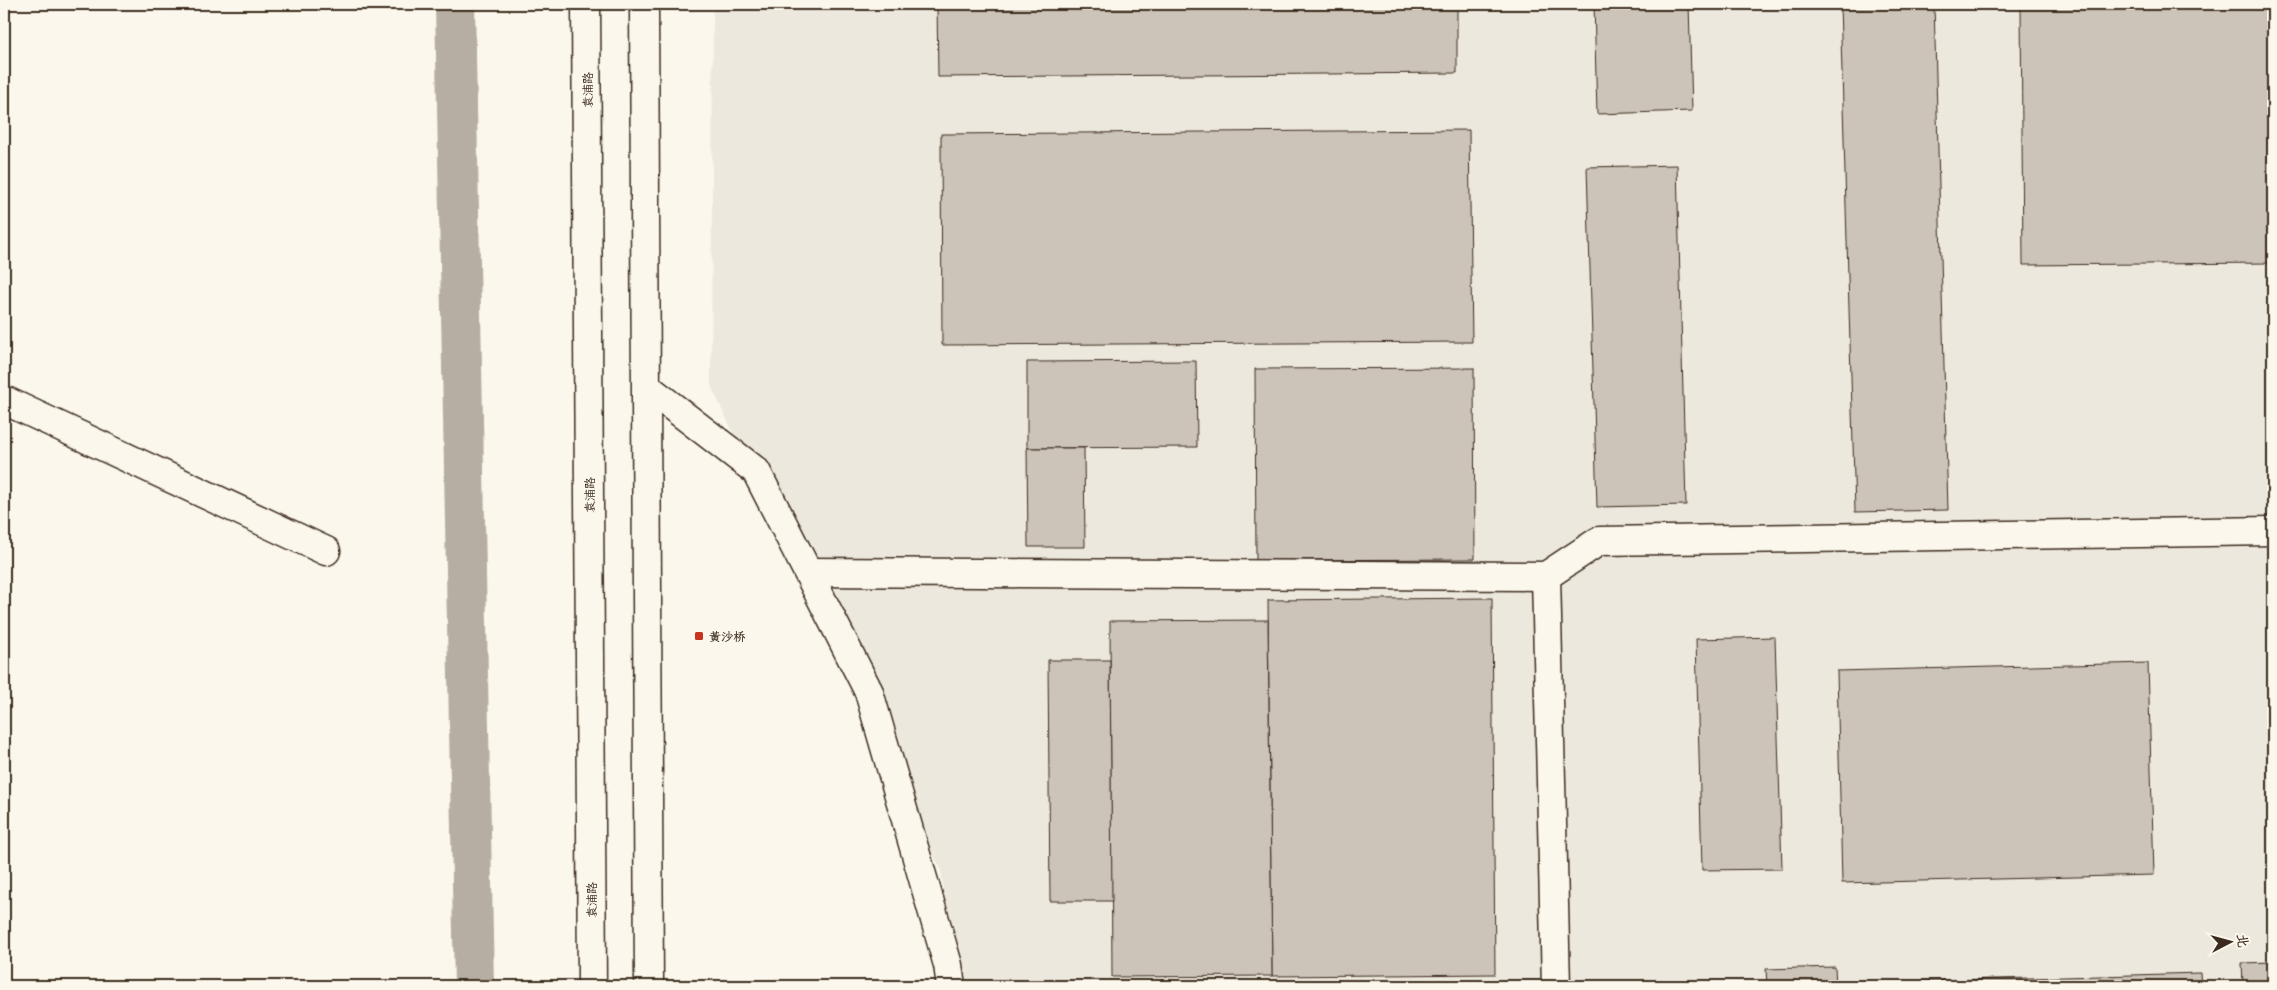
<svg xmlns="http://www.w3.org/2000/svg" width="2277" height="990" viewBox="0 0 2277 990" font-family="'Playpen Sans','LXGW WenKai TC',sans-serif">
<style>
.built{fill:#ede8dd}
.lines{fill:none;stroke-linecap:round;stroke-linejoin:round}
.canal{stroke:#b6aea2;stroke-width:40}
.building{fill:#ccc4b9;stroke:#3b2a1e}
.minor-casing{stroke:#3b2a1e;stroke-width:31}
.major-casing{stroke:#3b2a1e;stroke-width:31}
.minor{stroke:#fbf7ec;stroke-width:28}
.major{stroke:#fbf7ec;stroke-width:28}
.poi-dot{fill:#c8321e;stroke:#fbf7ec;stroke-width:2}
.labels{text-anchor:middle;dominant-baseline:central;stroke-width:4;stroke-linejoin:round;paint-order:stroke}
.street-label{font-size:12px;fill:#3b2a1e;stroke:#fbf7ec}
.poi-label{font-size:12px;font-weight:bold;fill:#3b2a1e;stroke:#fbf7ec;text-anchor:start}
</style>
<rect width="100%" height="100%" fill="#fbf7ec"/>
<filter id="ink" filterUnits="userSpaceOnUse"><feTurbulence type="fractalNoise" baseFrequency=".02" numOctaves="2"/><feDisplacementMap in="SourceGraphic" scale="10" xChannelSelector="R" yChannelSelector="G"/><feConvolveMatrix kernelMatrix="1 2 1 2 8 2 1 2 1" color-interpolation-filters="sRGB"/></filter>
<g filter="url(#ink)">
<!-- built -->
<path class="built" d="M713,4H2273V986H953L941,870L711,386Z"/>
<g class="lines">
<!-- canal -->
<path class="canal" d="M455,4L474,986"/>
</g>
<!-- building -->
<g class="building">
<path d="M937,4H1457V73L938,77Z"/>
<path d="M1594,4H1689L1692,111L1597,114Z"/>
<path d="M1840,4H1934L1948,510L1855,512Z"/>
<path d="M2021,4H2273V263L2023,265Z"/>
<path d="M1469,130L1472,342L942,345L941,134Z"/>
<path d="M1677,165L1686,505L1597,507L1587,167Z"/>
<path d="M1196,361L1197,447L1027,448V362Z"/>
<path d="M1474,368L1475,559L1256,560L1255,369Z"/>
<path d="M1027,448H1084L1085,547H1028Z"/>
<path d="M1492,598L1495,974L1272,976L1268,600Z"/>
<path d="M1268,620L1272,976L1112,977L1110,621Z"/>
<path d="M1775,637L1782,869L1702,870L1696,639Z"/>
<path d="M1048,660H1110L1112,901H1050Z"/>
<path d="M2148,663L2154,875L1842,883L1837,671Z"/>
<path d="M2273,962V986H2243L2242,963Z"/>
<path d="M1835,967L1836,986H1767L1766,969Z"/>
<path d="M2200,973L2201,986H1894V982Z"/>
</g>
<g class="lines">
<!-- minor casing -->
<g class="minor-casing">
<g id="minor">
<path d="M647,387L756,471L869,692L948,965L951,986"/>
<path d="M4,400L326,551"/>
<path d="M808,572L1546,576L1599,541L2273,531"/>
<path d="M1546,576L1556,986"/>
</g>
</g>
<!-- major casing -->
<g class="major-casing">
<g id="major">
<path d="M586,4L592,986"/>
<path d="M644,4L649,986"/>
</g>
</g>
<!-- minor -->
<use href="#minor" class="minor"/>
<!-- major -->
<use href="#major" class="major"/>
</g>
</g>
<!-- markers -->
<rect class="poi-dot" x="694" y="631" width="10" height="10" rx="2.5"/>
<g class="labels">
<!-- street labels -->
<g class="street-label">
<text transform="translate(587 90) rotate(-90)">袁浦路</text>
<text transform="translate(589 495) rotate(-90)">袁浦路</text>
<text transform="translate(591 900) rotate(-90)">袁浦路</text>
</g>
<!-- poi labels -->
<g class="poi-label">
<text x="709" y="636">黄沙桥</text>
</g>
</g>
<!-- margin -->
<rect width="2277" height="990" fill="none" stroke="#fbf7ec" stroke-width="20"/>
<rect x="10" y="10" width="2257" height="970" fill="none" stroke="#3b2a1e" stroke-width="2" filter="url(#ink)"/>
<!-- north arrow -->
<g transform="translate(2230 942) rotate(84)" stroke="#fbf7ec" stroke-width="4" paint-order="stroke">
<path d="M0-4L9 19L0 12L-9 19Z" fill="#3b2a1e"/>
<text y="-8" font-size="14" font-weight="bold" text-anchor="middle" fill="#3b2a1e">北</text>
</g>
</svg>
